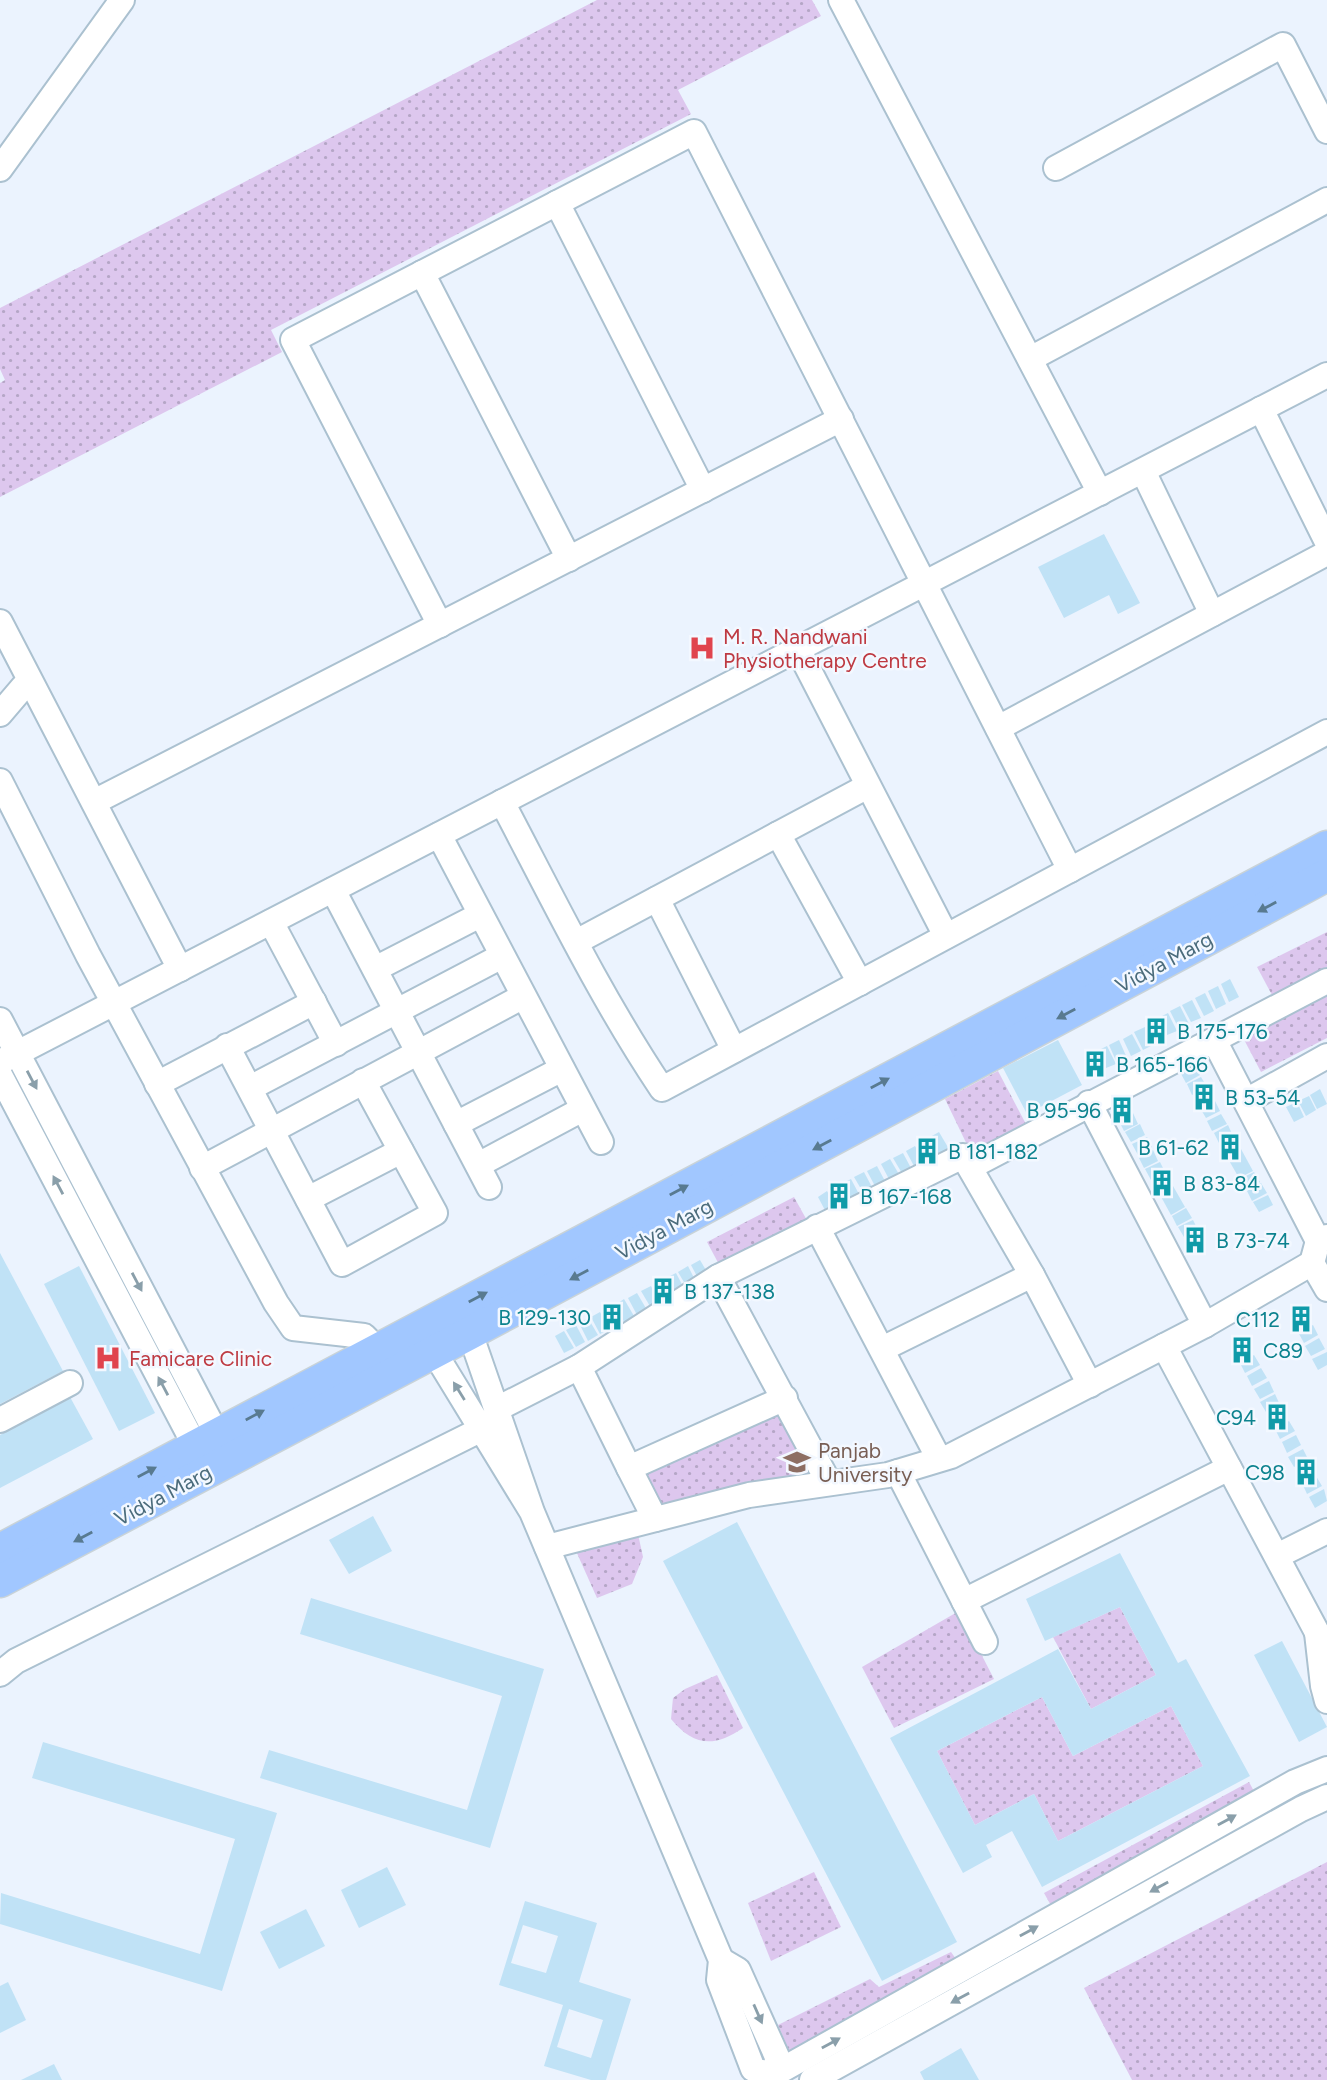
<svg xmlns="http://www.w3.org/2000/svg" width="1327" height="2080" viewBox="0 0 1327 2080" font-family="Figtree,sans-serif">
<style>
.green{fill:url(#green-dots)}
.building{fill:#c0e2f6;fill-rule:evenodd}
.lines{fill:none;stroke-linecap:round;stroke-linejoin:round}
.minor-casing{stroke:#abc1d0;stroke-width:28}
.major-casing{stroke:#c9d3d8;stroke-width:35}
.minor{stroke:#fff;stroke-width:24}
.major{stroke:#a1c7ff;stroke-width:32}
.oneway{fill:#587a90}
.oneway2{fill:#8a9faa}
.labels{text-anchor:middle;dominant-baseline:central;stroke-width:5;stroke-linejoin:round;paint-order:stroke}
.health-label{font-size:21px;fill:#be3a42;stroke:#f3f8ff;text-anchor:start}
.street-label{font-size:21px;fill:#4b6c7c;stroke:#f3f8ff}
.culture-label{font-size:21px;fill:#0d838f;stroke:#f3f8ff;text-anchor:start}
.education-label{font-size:21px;fill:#785e54;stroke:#f3f8ff;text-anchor:start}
</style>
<defs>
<pattern id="green-dots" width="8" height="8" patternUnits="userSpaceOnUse" patternTransform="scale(1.75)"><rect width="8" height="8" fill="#ddc7ee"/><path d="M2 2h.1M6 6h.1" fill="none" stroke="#b5a6c6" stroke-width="1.8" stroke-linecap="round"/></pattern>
</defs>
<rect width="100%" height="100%" fill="#ebf3fe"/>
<!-- green -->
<g class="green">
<path d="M597,0H812L821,16L678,90L691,114L271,330L282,352L0,497V383L5,380L0,369V308Z"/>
<path d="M1327,932V967L1272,995L1257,967Z"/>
<path d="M1327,985V1038L1261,1072L1239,1030Z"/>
<path d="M998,1071L1027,1126L972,1155L945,1099Z"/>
<path d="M794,1197L809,1224L722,1270L707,1242Z"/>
<path d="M778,1410L812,1477L659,1510L640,1473Z"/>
<path d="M638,1534L643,1557L632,1584L597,1598L576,1551Z"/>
<path d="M1120,1607L1156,1675L1091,1709L1053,1637Z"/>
<path d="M959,1611L994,1679L894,1728L862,1667Z"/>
<path d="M717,1675L743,1728C714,1748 693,1746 671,1719L673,1698L685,1689Z"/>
<path d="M1042,1697L1073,1756L1171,1706L1203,1766L1058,1841L1034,1794L975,1825L937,1751Z"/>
<path d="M1249,1782L1257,1797L1053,1909L1044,1893Z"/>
<path d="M1327,1862V2080H1132L1084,1988Z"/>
<path d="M814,1872L841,1927L771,1961L748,1903Z"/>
<path d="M951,1952L961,1966L792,2057L778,2025L870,1979L879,1987Z"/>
</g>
<!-- building -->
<g class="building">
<path d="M1104,534L1140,603L1118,614L1109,595L1064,618L1038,567Z"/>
<path d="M1230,979L1239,997L1229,1002L1221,984Z"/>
<path d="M1218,986L1226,1004L1216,1009L1208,991Z"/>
<path d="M1205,993L1214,1011L1204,1016L1195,998Z"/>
<path d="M1192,1000L1201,1018L1191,1022L1182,1005Z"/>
<path d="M1180,1006L1189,1024L1179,1029L1170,1011Z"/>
<path d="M1168,1013L1177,1031L1167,1035L1158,1018Z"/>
<path d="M1157,1020L1165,1038L1155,1043L1147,1025Z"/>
<path d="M1145,1027L1153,1045L1143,1050L1134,1032Z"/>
<path d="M1132,1034L1141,1051L1131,1056L1123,1039Z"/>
<path d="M1058,1040L1082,1085L1027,1114L1003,1068Z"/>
<path d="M1119,1040L1127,1058L1117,1063L1109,1045Z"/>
<path d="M1107,1046L1116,1064L1106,1068L1097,1051Z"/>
<path d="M1095,1053L1104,1071L1094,1075L1085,1058Z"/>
<path d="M1195,1065L1200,1075L1186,1083L1180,1072Z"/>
<path d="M1201,1077L1207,1087L1192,1095L1187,1084Z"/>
<path d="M1208,1088L1214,1098L1199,1106L1194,1095Z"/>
<path d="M1320,1089L1327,1104L1317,1109L1310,1095Z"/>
<path d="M1309,1096L1316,1110L1306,1116L1298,1101Z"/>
<path d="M1126,1101L1132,1112L1117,1119L1112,1109Z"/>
<path d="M1215,1101L1220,1111L1206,1118L1200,1108Z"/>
<path d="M1297,1102L1304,1117L1294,1122L1286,1107Z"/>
<path d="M1133,1113L1138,1124L1124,1131L1119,1121Z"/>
<path d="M1221,1114L1227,1124L1212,1131L1207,1121Z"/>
<path d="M1140,1124L1145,1135L1131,1142L1125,1132Z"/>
<path d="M1228,1125L1233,1136L1219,1143L1214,1133Z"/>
<path d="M939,1132L949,1149L939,1154L930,1137Z"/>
<path d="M1147,1137L1152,1147L1138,1155L1132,1144Z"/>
<path d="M1235,1138L1240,1148L1226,1156L1220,1145Z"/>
<path d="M927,1139L936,1157L926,1162L917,1145Z"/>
<path d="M915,1146L925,1163L915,1168L906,1151Z"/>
<path d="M1241,1149L1253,1171L1239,1178L1227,1157Z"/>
<path d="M1153,1150L1158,1161L1144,1168L1139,1158Z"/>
<path d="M903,1153L912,1170L903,1175L893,1158Z"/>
<path d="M890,1159L900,1176L890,1181L881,1164Z"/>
<path d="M1160,1162L1165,1172L1151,1180L1145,1169Z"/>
<path d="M877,1166L886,1183L876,1188L867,1171Z"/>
<path d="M864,1172L873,1189L864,1194L854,1177Z"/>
<path d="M1254,1172L1260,1182L1245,1189L1240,1179Z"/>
<path d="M1166,1174L1172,1185L1158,1192L1152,1182Z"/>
<path d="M851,1179L860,1196L850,1202L841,1184Z"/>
<path d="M1261,1183L1267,1193L1252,1201L1247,1191Z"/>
<path d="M840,1185L849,1203L839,1208L830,1190Z"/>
<path d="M1173,1186L1185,1207L1171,1215L1159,1193Z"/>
<path d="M827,1191L837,1209L827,1214L818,1197Z"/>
<path d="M1268,1195L1273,1205L1259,1212L1253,1202Z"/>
<path d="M1186,1208L1192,1218L1177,1226L1172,1216Z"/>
<path d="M1193,1220L1198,1230L1184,1237L1178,1227Z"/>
<path d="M1199,1231L1205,1241L1190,1249L1185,1239Z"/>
<path d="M0,1253L63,1371L0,1404Z"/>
<path d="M700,1260L710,1277L700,1282L691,1265Z"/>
<path d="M79,1266L155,1413L119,1431L44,1284Z"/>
<path d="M688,1266L697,1284L688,1289L678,1272Z"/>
<path d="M676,1273L685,1290L676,1295L666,1278Z"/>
<path d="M664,1280L673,1297L663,1302L654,1285Z"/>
<path d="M651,1286L660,1303L651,1308L641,1291Z"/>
<path d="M637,1293L647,1310L637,1315L628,1298Z"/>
<path d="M624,1299L634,1316L624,1322L615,1305Z"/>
<path d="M612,1306L622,1323L612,1328L603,1311Z"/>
<path d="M1305,1310L1311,1321L1297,1328L1291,1318Z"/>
<path d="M600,1312L610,1329L600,1334L591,1317Z"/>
<path d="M588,1318L598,1335L588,1341L579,1323Z"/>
<path d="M576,1325L585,1342L576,1347L566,1330Z"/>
<path d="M1313,1325L1318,1335L1304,1343L1298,1332Z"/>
<path d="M564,1331L574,1348L564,1353L555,1336Z"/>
<path d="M1319,1338L1325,1349L1311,1356L1305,1346Z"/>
<path d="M1246,1341L1252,1352L1238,1359L1232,1349Z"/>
<path d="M1327,1352V1365L1318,1370L1312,1359Z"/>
<path d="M1254,1355L1260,1365L1245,1373L1240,1363Z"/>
<path d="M1261,1368L1267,1378L1252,1386L1247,1376Z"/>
<path d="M1269,1381L1274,1392L1260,1399L1254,1389Z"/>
<path d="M1275,1394L1280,1405L1266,1412L1260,1402Z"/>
<path d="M70,1397L93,1439L0,1488V1435Z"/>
<path d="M1282,1408L1287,1418L1273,1426L1267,1416Z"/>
<path d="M1289,1421L1295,1431L1280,1439L1275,1429Z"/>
<path d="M1296,1435L1301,1445L1287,1453L1282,1442Z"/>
<path d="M1303,1449L1308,1459L1294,1467L1288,1457Z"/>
<path d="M1310,1463L1316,1473L1301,1481L1296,1471Z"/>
<path d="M1316,1476L1322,1486L1307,1494L1302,1483Z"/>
<path d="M1324,1489L1327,1501L1315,1508L1309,1497Z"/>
<path d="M373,1516L392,1551L349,1574L329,1540Z"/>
<path d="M737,1522L957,1942L882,1981L663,1561Z"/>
<path d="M1120,1553L1178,1663L1186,1659L1250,1776L1042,1887L1012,1831L986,1845L992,1857L963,1873L890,1738L1058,1649L1091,1709L1156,1675L1120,1607L1045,1641L1026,1599ZM1042,1697L1073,1756L1171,1706L1203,1766L1058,1841L1034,1794L975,1825L937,1751Z"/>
<path d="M311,1598L544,1669L490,1848L260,1778L269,1750L467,1810L502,1696L300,1634Z"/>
<path d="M1282,1641L1327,1727L1299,1742L1254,1655Z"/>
<path d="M43,1742L277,1813L222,1991L0,1924L1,1893L200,1954L235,1839L32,1778Z"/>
<path d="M387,1867L406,1905L359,1928L341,1890Z"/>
<path d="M525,1901L597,1923L579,1982L631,1999L606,2080H591L544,2066L563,2005L499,1985ZM523,1925L558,1936L546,1973L511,1963ZM569,2009L603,2020L591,2058L557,2047Z"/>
<path d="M306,1909L325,1946L279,1969L260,1932Z"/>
<path d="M8,1982L26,2020L0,2033V1986Z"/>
<path d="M961,2048L979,2080H924L920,2072Z"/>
<path d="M54,2064L62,2080H21Z"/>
</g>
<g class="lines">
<!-- minor casing -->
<g class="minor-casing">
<g id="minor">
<path d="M841,0L1100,493"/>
<path d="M1056,168L1283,45L1327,131"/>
<path d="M0,169L122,0"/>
<path d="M557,203L703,490"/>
<path d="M422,273L569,559"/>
<path d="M1030,359L1327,200"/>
<path d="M1261,409L1327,542"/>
<path d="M1143,471L1212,614"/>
<path d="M0,622L180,969"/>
<path d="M440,625L293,340L694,132L1070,870"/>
<path d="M798,649L946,936"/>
<path d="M0,714L23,687"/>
<path d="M998,728L1327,553"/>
<path d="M0,781L88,955L276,1303L293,1328L364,1336L378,1350"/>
<path d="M94,802L841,419"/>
<path d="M502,802C553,899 601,998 662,1089L1327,732"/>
<path d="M778,834L860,983"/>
<path d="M439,835L601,1142"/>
<path d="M333,890L489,1187"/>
<path d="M657,899L734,1050"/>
<path d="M271,922L336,1044"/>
<path d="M576,942L868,786"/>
<path d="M375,969L480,915"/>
<path d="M0,1020L225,1450"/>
<path d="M1214,1040L1318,1241"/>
<path d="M227,1046L342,1264L435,1213L363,1081"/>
<path d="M0,1062L1327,375"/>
<path d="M0,1075L203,1461"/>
<path d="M157,1084L314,1002"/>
<path d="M250,1088L502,956"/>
<path d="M1246,1101L1327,1056"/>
<path d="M1089,1103L1205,1325"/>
<path d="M456,1124L562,1069"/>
<path d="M478,1165L583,1109"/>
<path d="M970,1167L1327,981"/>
<path d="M202,1168L522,997"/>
<path d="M308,1199L401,1151"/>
<path d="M817,1227L939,1459"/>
<path d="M1312,1263L1327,1289"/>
<path d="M718,1277L829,1483"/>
<path d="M1164,1346L1327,1651"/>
<path d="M882,1349L1032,1275"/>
<path d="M579,1367L629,1468"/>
<path d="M497,1409L579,1367L718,1277L963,1156L1032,1275L1090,1385"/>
<path d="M0,1420L70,1383"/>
<path d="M898,1472L985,1642"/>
<path d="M532,1512L434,1352L440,1317L470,1333L532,1512L721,1960L719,1980L753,2069L771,2076L773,2080"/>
<path d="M655,1519L629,1468L785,1398"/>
<path d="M547,1547L749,1495L888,1475L951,1456L1205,1325L1312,1263L1318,1241L1327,1237"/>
<path d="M1277,1556L1327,1531"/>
<path d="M964,1601L1229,1468"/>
<path d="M1317,1633L1323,1686L1327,1701"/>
<path d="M0,1674L16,1661L482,1429"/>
<path d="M721,1960L738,1970L778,2059L771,2076"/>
<path d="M764,2080L1295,1782L1327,1769"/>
<path d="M812,2080L1301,1809L1327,1797"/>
</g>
</g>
<!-- major casing -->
<g class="major-casing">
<g id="major">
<path d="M0,1550L1327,847"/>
<path d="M0,1581L470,1333L1327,875"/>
</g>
</g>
<!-- minor -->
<use href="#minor" class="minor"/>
<!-- major -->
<use href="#major" class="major"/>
</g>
<!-- one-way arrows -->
<defs><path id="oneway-solid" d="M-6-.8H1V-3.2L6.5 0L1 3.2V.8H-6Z" transform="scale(1.75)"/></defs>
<g class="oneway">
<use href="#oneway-solid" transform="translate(1267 907) rotate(152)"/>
<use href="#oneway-solid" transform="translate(1066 1014) rotate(152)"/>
<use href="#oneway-solid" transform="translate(880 1083) rotate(-28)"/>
<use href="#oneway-solid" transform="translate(822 1145) rotate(152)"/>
<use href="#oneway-solid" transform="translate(679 1190) rotate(-28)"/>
<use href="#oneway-solid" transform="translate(579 1275) rotate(152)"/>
<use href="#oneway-solid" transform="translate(478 1297) rotate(-28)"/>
<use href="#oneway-solid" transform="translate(255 1415) rotate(-28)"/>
<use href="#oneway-solid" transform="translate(147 1472) rotate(-28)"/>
<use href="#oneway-solid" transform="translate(83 1537) rotate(152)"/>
</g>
<g class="oneway2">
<use href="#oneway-solid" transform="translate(32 1080) rotate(62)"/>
<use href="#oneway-solid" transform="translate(58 1185) rotate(-118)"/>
<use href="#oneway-solid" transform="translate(137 1282) rotate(62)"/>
<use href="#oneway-solid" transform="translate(163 1386) rotate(-118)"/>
<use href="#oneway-solid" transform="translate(459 1391) rotate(-122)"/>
<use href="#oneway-solid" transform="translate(1227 1820) rotate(-29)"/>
<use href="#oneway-solid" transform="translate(1159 1887) rotate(151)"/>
<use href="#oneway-solid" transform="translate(1029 1931) rotate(-29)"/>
<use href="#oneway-solid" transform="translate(960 1998) rotate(151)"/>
<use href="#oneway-solid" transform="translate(758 2014) rotate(66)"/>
<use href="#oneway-solid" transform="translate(831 2043) rotate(-29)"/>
</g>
<!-- icons -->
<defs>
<g id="hospital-bare" transform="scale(2.1)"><path d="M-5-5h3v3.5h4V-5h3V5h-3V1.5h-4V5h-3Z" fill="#e0444e" stroke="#f3f8ff" stroke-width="2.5" paint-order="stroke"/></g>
<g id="building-bare" transform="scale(2.1)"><path d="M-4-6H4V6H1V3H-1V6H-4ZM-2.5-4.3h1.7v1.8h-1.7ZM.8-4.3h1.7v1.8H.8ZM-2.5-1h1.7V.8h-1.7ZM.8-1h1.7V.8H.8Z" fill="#0f9aa8" stroke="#f3f8ff" stroke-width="2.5" paint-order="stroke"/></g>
<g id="university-bare" transform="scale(2.1)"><path d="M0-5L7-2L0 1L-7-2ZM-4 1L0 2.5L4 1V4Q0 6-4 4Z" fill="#8d6e63" stroke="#f3f8ff" stroke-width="2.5" paint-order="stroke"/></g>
</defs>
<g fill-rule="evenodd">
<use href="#hospital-bare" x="702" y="648"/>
<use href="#building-bare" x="1156" y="1031"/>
<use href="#building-bare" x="1095" y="1064"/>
<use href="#building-bare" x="1204" y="1097"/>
<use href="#building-bare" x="1122" y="1110"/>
<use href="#building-bare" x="1230" y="1147"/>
<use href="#building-bare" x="927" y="1151"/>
<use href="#building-bare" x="1162" y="1183"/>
<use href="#building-bare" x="839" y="1196"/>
<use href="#building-bare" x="1195" y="1240"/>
<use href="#building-bare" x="663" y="1291"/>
<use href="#building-bare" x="612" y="1317"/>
<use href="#building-bare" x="1301" y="1319"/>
<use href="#building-bare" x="1242" y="1350"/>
<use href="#hospital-bare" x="108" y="1358"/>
<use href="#building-bare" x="1277" y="1417"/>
<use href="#university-bare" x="797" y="1462"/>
<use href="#building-bare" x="1306" y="1472"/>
</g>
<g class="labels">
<!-- health labels -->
<g class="health-label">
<text x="723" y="636">M. R. Nandwani<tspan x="723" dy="24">Physiotherapy Centre</tspan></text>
<text x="129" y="1358">Famicare Clinic</text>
</g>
<!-- street labels -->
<g class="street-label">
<text transform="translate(1164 962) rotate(-28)">Vidya Marg</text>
<text transform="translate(664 1229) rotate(-28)">Vidya Marg</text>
<text transform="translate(163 1495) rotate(-28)">Vidya Marg</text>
</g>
<!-- culture labels -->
<g class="culture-label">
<text x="1177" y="1031">B 175-176</text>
<text x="1116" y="1064">B 165-166</text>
<text x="1225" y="1097">B 53-54</text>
<text x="1101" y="1110" text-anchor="end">B 95-96</text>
<text x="1209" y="1147" text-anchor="end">B 61-62</text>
<text x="948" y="1151">B 181-182</text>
<text x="1183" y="1183">B 83-84</text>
<text x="860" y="1196">B 167-168</text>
<text x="1216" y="1240">B 73-74</text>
<text x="684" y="1291">B 137-138</text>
<text x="591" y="1317" text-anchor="end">B 129-130</text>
<text x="1280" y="1319" text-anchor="end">C112</text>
<text x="1263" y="1350">C89</text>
<text x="1256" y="1417" text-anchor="end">C94</text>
<text x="1285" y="1472" text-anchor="end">C98</text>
</g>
<!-- education labels -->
<g class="education-label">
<text x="818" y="1450">Panjab<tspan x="818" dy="24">University</tspan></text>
</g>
</g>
</svg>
